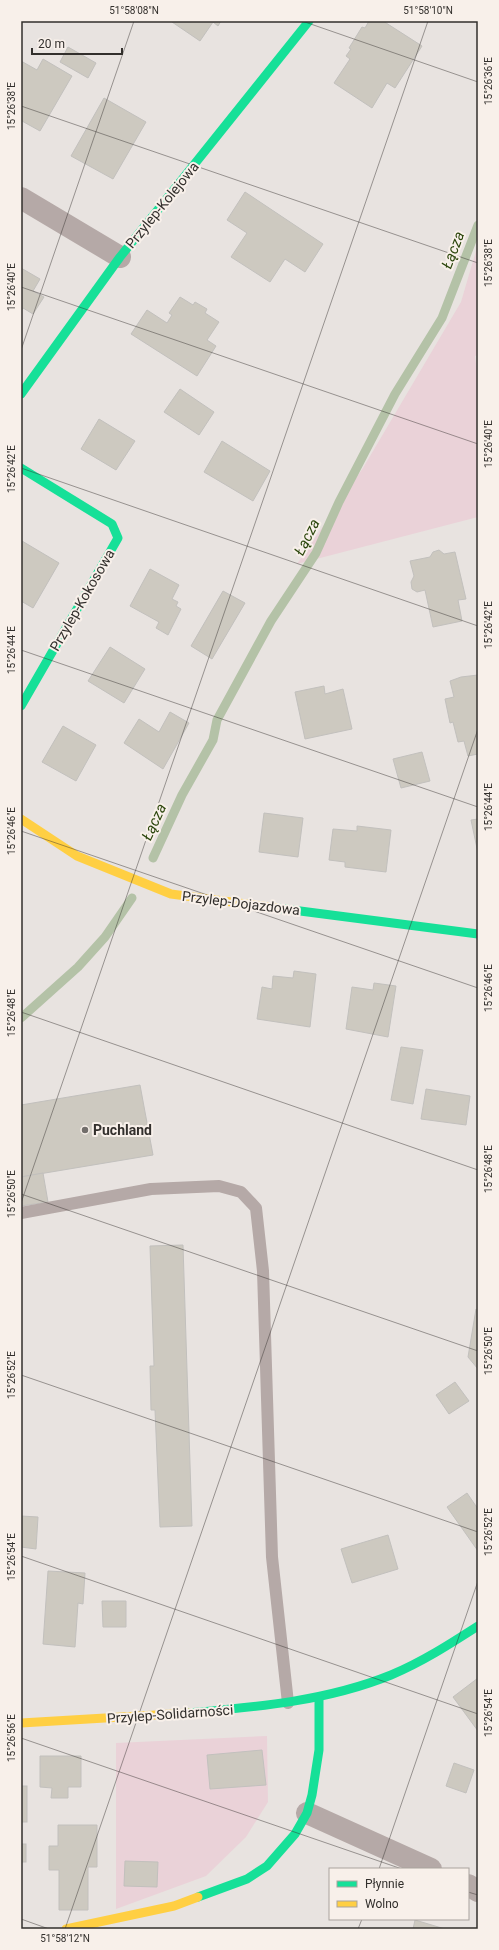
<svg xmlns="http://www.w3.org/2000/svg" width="499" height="1950" viewBox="0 0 499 1950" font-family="Roboto,sans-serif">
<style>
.green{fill:#ead2d8}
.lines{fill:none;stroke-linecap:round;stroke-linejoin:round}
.stream{stroke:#b4c2a7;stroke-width:9}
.building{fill:#cdc9c0;stroke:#c2c0bd}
.lane{stroke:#b5a9a7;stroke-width:12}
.street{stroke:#b5a9a7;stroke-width:22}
.fast{stroke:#16e098;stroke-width:9}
.slow{stroke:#ffcf43;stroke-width:9}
.ticks{fill:none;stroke:#322f2c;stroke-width:1;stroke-opacity:0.45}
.poi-dot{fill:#726e6b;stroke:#f8f0ea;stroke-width:1.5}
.labels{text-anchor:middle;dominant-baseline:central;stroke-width:4;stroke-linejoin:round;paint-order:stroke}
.street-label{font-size:14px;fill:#322f2c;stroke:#f8f0ea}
.poi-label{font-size:14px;font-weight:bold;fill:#322f2c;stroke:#f8f0ea;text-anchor:start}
.water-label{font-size:15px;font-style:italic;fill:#2b460c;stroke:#f8f0ea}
.neatline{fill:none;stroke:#322f2c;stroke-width:1.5}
.ticks-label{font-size:10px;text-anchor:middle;fill:#322f2c}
</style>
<rect width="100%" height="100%" fill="#e8e3e0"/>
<!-- green -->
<g class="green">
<path d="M478,244V355L475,356L478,379V517L297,564L363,468L461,302Z"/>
<path d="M267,1736L268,1802L246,1837L206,1876L116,1909V1743Z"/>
</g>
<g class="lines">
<!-- stream -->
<g class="stream">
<path d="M153,858L182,795L213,740L217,720L271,621L316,553L339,502L395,394L442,318L478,225"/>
<path d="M21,1018L78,967L105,937L132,898"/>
</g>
</g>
<!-- building -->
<g class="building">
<path d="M221,21L218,26L213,22L200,41L172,22Z"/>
<path d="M369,21H383L422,46L395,88L387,83L372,108L334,83L350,59L346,56L351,49L349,48L362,27L365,28Z"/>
<path d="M68,47L96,63L88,78L60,62Z"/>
<path d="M43,59L72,76L40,131L22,121L21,122V61L37,70Z"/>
<path d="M104,98L146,122L113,179L71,156Z"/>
<path d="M245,192L323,244L305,272L285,259L270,282L231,257L247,233L227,220Z"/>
<path d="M21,268L40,279L33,291L44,297L33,314L23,308L21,311Z"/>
<path d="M180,297L193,305L195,302L207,309L205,313L219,322L207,340L216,346L197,376L131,334L147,310L167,323L172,315L169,313Z"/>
<path d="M180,389L214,412L199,435L164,412Z"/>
<path d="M99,419L135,441L116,470L81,449Z"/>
<path d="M222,441L270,471L253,501L204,472Z"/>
<path d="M22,541L59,563L33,608L21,601Z"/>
<path d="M439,550L444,554L455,552L466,599L458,600L462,621L433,627L425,590L417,592L412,589L411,582L414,576L410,561L430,557L433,552Z"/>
<path d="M150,569L179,585L172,599L178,602L176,606L181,609L168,635L156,628L159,622L130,606Z"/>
<path d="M223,591L245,603L212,659L191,646Z"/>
<path d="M110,647L145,669L124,703L88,681Z"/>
<path d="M478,675V754L468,756L464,741L458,742L453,722L450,723L445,699L454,697L450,681L461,677Z"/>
<path d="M324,686L325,694L343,689L352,729L305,739L295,692Z"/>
<path d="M170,712L189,723L163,769L124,743L139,719L159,732Z"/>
<path d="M63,726L96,745L76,781L42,762Z"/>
<path d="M422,752L430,781L401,788L393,759Z"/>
<path d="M264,813L303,818L298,857L259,852Z"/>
<path d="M478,819V853L471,820Z"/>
<path d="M357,826L391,830L386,872L345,867V862L329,860L333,829L357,831Z"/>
<path d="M294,971L316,974L310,1027L257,1019L262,987L272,989L273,976L293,978Z"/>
<path d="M374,983L396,986L388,1037L346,1029L352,987L373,990Z"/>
<path d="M401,1047L423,1050L413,1104L391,1100Z"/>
<path d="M140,1085L153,1155L21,1177V1105Z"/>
<path d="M426,1089L470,1096L466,1125L421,1119Z"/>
<path d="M43,1173L48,1202L21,1206V1177Z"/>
<path d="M183,1245L192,1526L160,1527L155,1410H151L150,1366H154L150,1246Z"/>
<path d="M476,1309L478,1310V1369L468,1357Z"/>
<path d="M455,1382L469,1401L449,1414L436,1395Z"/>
<path d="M467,1493L478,1509V1551L447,1507Z"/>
<path d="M21,1516L38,1517L36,1549L21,1547Z"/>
<path d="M388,1535L398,1569L352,1583L341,1549Z"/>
<path d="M48,1571L85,1573L83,1604L78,1603L75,1647L43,1644Z"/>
<path d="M102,1601H126V1627H103Z"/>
<path d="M478,1678V1731L453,1697Z"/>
<path d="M262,1750L266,1785L210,1789L207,1755Z"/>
<path d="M40,1756H81V1787H68V1798H51L52,1788L40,1787Z"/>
<path d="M454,1763L474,1770L466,1793L446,1786Z"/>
<rect x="21" y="1786" width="6" height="36"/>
<path d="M58,1825H97V1867H88V1910H59V1870H49V1846H58Z"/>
<rect x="21" y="1844" width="5" height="18"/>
<path d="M125,1861L158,1862L157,1887L124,1886Z"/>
<path d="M415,1920L445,1929H413Z"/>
</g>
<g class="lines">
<!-- lane -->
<path class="lane" d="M21,1213L151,1189L219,1186L241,1192L256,1208L263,1271L272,1557L288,1703"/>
<!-- street -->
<g class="street">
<path d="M21,198L120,257"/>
<path d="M307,1813L431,1869"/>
<path d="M468,1885L478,1891"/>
</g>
<!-- fast -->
<g class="fast">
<path d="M21,394L120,257L309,21"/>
<path d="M21,468L112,524L118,538L21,706"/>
<path d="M277,908L478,934"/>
<path d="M189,1713C257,1707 327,1701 391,1675C422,1662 450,1644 478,1626"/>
<path d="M198,1897L247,1879L267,1866L295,1834L307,1813L312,1795L319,1750V1697"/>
</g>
<!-- slow -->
<g class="slow">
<path d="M21,819L77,856L171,894L277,908"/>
<path d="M21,1723L189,1713"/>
<path d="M66,1929L174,1906L198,1897"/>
</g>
</g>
<!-- ticks -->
<path class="ticks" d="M302,21L478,82M21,106L478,263M21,287L478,444M21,350L134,21M21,468L478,626M21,650L478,807M21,831L478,988M21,1012L478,1170M21,1194L478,1351M21,1203L428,21M21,1375L478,1532M21,1556L478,1714M21,1738L402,1869M379,1869L478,1581M468,1892L478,1895M21,1919L49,1929M65,1929L478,729M358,1929L362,1919"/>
<!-- markers -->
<circle class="poi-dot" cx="85" cy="1130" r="4"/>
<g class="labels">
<!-- street labels -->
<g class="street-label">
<text transform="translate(162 205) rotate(-51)">Przylep-Kolejowa</text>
<text transform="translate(82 600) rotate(-60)">Przylep-Kokosowa</text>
<text transform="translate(241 903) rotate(7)">Przylep-Dojazdowa</text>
<text transform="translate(170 1714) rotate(-4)">Przylep-Solidarności</text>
</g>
<!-- poi labels -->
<g class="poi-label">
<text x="93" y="1130">Puchland</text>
</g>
<!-- water labels -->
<g class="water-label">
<text transform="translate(453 250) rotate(-69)">Łącza</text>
<text transform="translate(307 537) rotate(-63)">Łącza</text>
<text transform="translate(154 822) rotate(-65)">Łącza</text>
</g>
</g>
<!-- border -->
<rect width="499" height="1950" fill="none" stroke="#f8f0ea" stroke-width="44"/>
<!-- legend -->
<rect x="329" y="1868" width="140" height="52" fill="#f8f0ea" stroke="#a9a39e"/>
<rect x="337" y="1881" width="20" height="6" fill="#16e098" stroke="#a9a39e"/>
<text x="365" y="1888" font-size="12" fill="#322f2c">Płynnie</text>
<rect x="337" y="1901" width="20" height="6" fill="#ffcf43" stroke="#a9a39e"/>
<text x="365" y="1908" font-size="12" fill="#322f2c">Wolno</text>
<!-- scale -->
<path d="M32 48v6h90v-6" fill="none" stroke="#322f2c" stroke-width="2"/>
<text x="38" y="48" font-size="12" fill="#322f2c" stroke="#f8f0ea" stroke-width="3" paint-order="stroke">20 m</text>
<rect x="22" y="22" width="455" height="1906" class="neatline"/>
<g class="ticks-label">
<text x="134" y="14">51°58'08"N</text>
<text x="428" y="14">51°58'10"N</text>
<text transform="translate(488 81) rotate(-90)" y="4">15°26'36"E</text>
<text transform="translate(11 106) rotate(-90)" y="4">15°26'38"E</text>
<text transform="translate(488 263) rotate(-90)" y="4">15°26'38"E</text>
<text transform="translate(11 287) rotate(-90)" y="4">15°26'40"E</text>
<text transform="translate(488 444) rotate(-90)" y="4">15°26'40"E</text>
<text transform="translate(11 469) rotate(-90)" y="4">15°26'42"E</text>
<text transform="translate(488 625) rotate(-90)" y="4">15°26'42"E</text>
<text transform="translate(11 650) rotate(-90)" y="4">15°26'44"E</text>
<text transform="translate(488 807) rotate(-90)" y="4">15°26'44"E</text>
<text transform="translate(11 831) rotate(-90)" y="4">15°26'46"E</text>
<text transform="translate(488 988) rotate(-90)" y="4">15°26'46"E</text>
<text transform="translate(11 1013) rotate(-90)" y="4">15°26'48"E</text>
<text transform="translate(488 1169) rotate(-90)" y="4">15°26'48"E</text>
<text transform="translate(11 1194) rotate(-90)" y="4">15°26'50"E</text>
<text transform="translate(488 1351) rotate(-90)" y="4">15°26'50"E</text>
<text transform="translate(11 1375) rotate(-90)" y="4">15°26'52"E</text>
<text transform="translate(488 1532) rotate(-90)" y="4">15°26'52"E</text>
<text transform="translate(11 1557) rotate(-90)" y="4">15°26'54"E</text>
<text transform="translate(488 1713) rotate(-90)" y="4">15°26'54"E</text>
<text transform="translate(11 1738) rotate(-90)" y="4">15°26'56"E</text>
<text x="65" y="1942">51°58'12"N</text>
</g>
</svg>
